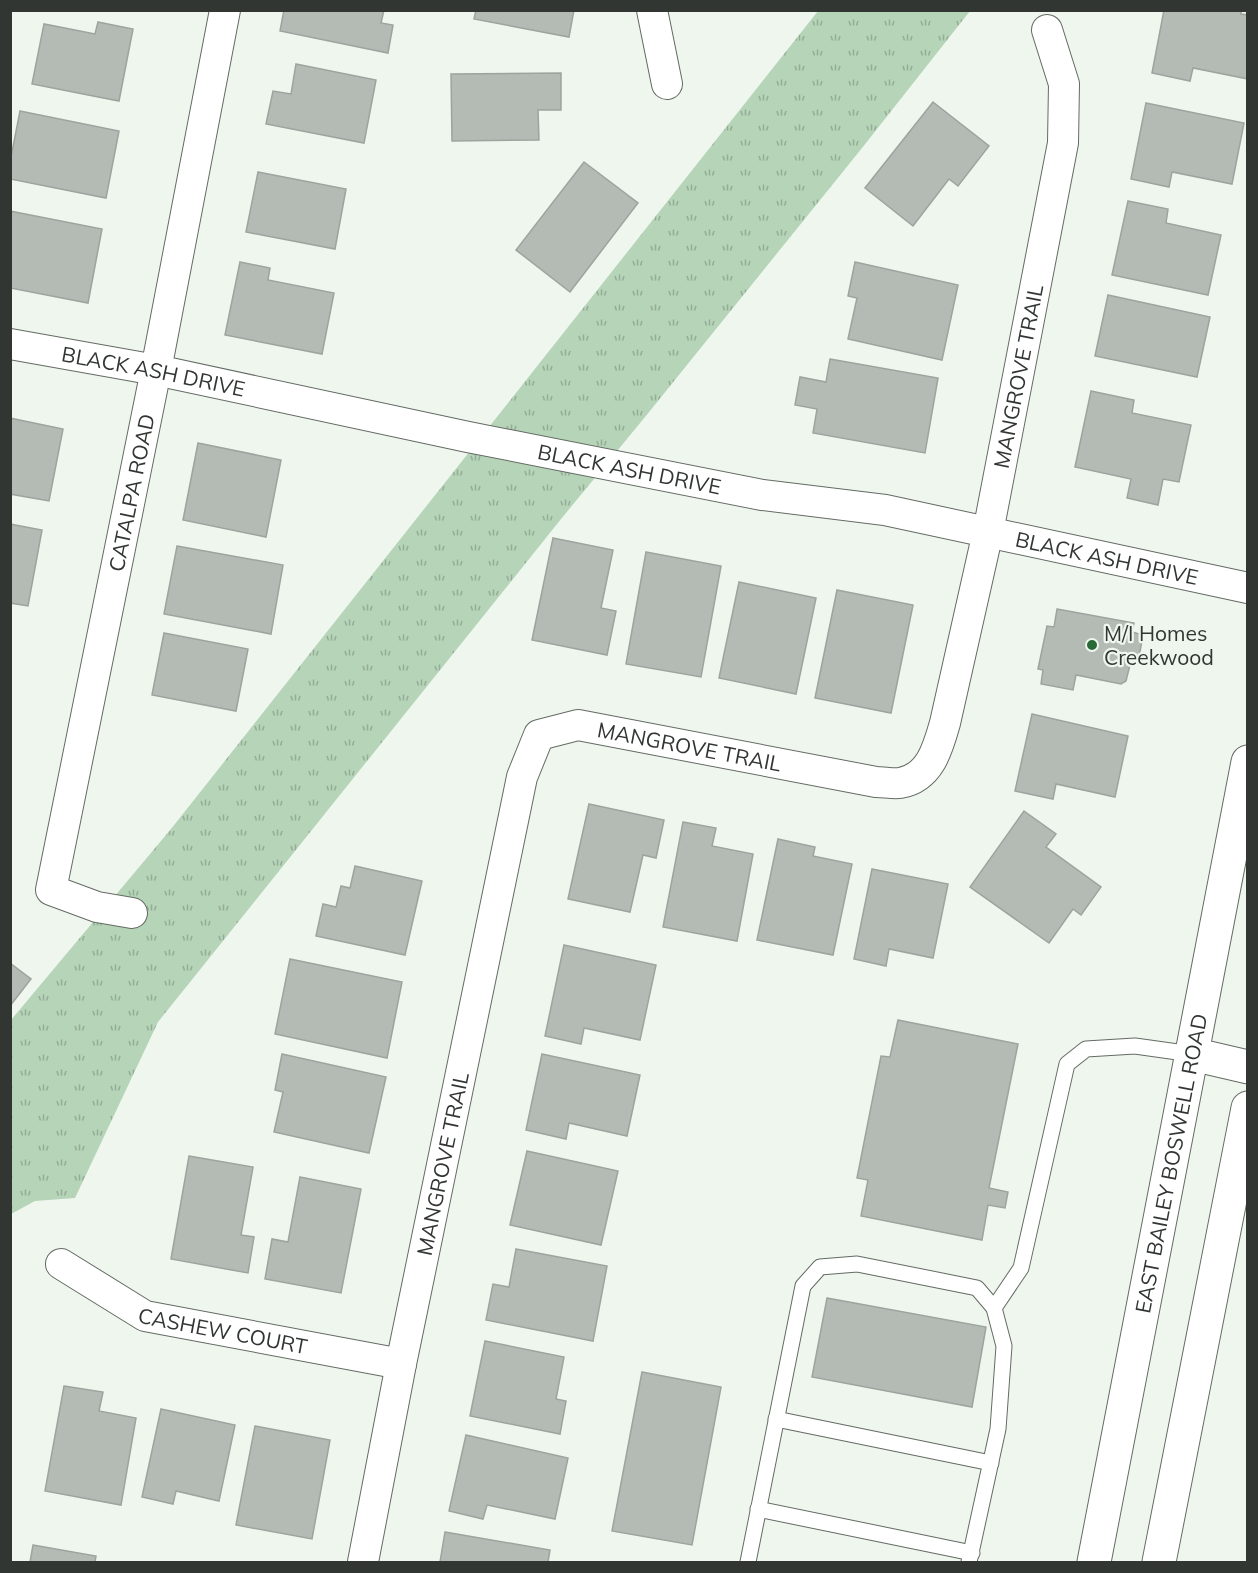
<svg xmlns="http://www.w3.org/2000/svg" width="1258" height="1573" viewBox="0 0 1258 1573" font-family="Mulish,sans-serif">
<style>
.park{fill:url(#park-tufts)}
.building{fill:#b3bbb4;stroke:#9ca49d;stroke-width:1.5}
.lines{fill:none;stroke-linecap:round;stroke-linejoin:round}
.lane-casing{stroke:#646b64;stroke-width:17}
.street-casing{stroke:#646b64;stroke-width:32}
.secondary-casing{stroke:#646b64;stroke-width:35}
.lane{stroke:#fff;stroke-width:15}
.street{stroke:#fff;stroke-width:30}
.secondary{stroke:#fff;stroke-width:33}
.poi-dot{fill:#276a35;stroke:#eef6ee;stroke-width:2}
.labels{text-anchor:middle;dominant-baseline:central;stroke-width:4.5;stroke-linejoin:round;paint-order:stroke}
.street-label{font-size:21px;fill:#323633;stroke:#eef6ee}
.poi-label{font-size:21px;fill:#323633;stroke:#eef6ee;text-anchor:start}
</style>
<defs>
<pattern id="park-tufts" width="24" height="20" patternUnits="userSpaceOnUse" patternTransform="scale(1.5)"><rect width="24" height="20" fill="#b5d4b8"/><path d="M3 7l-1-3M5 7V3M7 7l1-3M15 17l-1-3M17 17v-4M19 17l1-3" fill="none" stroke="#94ad96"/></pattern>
</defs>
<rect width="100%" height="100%" fill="#eef6ee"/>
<!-- park -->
<path class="park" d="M818,11H970L862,148L645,417L561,519L158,1022L75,1198L35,1201L11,1214V1020L171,829Z"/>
<!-- building -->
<g class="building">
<path d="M284,10H384L381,23L393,25L388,53L280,31Z"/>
<path d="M476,10H574L569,37L474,19Z"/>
<path d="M1164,10H1241V14L1248,15V79L1193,68L1190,81L1152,73Z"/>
<path d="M98,22L133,29L119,101L32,84L44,24L95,34Z"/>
<path d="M296,64L376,80L364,143L266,124L273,91L291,94Z"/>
<path d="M561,73V110H538L539,140L452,141L451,74Z"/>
<path d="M933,102L989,146L958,186L949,179L913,226L865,188Z"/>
<path d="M1146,103L1244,123L1232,184L1172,172L1169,187L1131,179Z"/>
<path d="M20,111L119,131L106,198L10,179V162Z"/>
<path d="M584,162L638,203L570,292L516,250Z"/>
<path d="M258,172L346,189L335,249L246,232Z"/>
<path d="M1128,201L1168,209L1166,223L1221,235L1208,295L1112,275Z"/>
<path d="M10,211L102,229L88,303L10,288Z"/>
<path d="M240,262L270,268L268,280L334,293L322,354L225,335Z"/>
<path d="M855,262L958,285L942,360L848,339L857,298L848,296Z"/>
<path d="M1108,295L1210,317L1197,377L1095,356Z"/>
<path d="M830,359L938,378L925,453L813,433L817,409L795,405L800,377L826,382Z"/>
<path d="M1091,391L1134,400L1132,413L1191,425L1179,482L1163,479L1158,505L1127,498L1131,479L1075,467Z"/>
<path d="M10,418L63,429L49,501L10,494Z"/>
<path d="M198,443L281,460L266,537L183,520Z"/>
<path d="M10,524L42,530L28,606L10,603Z"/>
<path d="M553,538L613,550L601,608L616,611L607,655L532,640Z"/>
<path d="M177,546L283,565L271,634L164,614Z"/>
<path d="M646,552L721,566L701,677L626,664Z"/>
<path d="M739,582L816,598L796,694L719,678Z"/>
<path d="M837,590L913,605L891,713L815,698Z"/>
<path d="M1057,609L1134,623L1132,632L1143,635L1139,657L1128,654L1126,661L1130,665L1126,681L1121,684L1076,675L1073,690L1041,684L1043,670L1038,669L1047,626L1054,627Z"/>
<path d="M164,633L248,649L236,711L152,695Z"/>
<path d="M1032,714L1128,736L1115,797L1056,784L1053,799L1015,791Z"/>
<path d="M589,804L664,820L656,858L643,855L630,912L568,899Z"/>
<path d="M1024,811L1056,834L1046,847L1101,887L1081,915L1073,909L1049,943L970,887Z"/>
<path d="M683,822L716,828L712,846L753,854L737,941L663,927Z"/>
<path d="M778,839L815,847L813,856L852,864L833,955L757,940Z"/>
<path d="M355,866L422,881L405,955L316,936L323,904L336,907L341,886L350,888Z"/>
<path d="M872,869L948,884L933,958L889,949L886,966L854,959Z"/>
<path d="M564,945L656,965L640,1040L584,1028L581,1044L545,1036Z"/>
<path d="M290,959L402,982L387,1058L275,1034Z"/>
<path d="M10,963L31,979L10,1006Z"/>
<path d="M898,1020L1018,1044L989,1188L1008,1192L1005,1208L988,1205L982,1240L861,1216L868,1180L857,1178L881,1056L890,1057Z"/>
<path d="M282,1054L386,1077L369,1153L274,1132L283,1092L275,1090Z"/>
<path d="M542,1054L640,1075L627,1136L569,1123L566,1139L526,1130Z"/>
<path d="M527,1151L618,1171L601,1245L510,1225Z"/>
<path d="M189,1156L253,1167L241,1235L254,1237L248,1273L171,1259Z"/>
<path d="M300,1177L361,1189L341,1293L265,1279L272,1239L288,1242Z"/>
<path d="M516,1249L607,1266L593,1341L486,1320L493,1284L509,1287Z"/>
<path d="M827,1298L986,1327L972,1407L812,1377Z"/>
<path d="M485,1341L564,1357L556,1399L566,1401L560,1434L470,1416Z"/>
<path d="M642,1372L721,1387L692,1545L612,1531Z"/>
<path d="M64,1386L103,1392L99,1411L136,1418L121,1505L45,1491Z"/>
<path d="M161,1409L235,1425L219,1501L176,1491L173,1504L142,1497Z"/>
<path d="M255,1426L330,1440L312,1539L236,1525Z"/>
<path d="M466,1435L568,1458L555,1519L487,1505L483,1519L449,1511Z"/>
<path d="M445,1532L550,1550L548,1562H440Z"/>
<path d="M33,1545L96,1556L95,1562H30Z"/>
</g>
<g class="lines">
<!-- lane casing -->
<g class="lane-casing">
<g id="lane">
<path d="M994,1308L1021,1268L1067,1064L1086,1049L1135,1046L1192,1054"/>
<path d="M776,1419L991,1463"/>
<path d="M758,1509L972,1553"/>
<path d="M748,1562L803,1286L820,1267L857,1264L977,1288L994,1308L1004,1346L998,1429L969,1562"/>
</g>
</g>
<!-- street casing -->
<g class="street-casing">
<g id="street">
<path d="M652,10L667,84"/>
<path id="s1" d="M10,344L156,370L468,437L762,495L885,510L1248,588"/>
<path id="s2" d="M132,913L97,907L51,890L156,370L225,10"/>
<path id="s3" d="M61,1264L145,1316L401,1364"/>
<path id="s4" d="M363,1562L401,1364L522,777L539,735L578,725L876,782C884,782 893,784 900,783C930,778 938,748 945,723L988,532L1063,143L1064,84L1047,30"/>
</g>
</g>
<!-- secondary casing -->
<g class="secondary-casing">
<g id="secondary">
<path d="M1192,1054L1248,1067"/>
<path id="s5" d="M1094,1562L1248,762"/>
<path d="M1159,1562L1248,1108"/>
</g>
</g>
<!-- lane -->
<use href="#lane" class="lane"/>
<!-- street -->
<use href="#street" class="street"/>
<!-- secondary -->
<use href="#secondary" class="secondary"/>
</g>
<!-- markers -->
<circle class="poi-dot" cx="1092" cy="645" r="6"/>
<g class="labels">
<!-- street labels -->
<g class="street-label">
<text stroke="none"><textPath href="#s1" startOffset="146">BLACK ASH DRIVE</textPath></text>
<text stroke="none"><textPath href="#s4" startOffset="1648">MANGROVE TRAIL</textPath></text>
<text stroke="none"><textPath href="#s1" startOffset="632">BLACK ASH DRIVE</textPath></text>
<text stroke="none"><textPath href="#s2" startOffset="490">CATALPA ROAD</textPath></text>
<text stroke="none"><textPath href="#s1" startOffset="1118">BLACK ASH DRIVE</textPath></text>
<text stroke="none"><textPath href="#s4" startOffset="1000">MANGROVE TRAIL</textPath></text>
<text stroke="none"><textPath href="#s5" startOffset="406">EAST BAILEY BOSWELL ROAD</textPath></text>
<text stroke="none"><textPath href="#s4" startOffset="406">MANGROVE TRAIL</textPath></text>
<text stroke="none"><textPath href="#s3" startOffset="178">CASHEW COURT</textPath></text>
</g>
<!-- poi labels -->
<g class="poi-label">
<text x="1104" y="633">M/I Homes<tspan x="1104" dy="24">Creekwood</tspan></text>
</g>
</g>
<!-- border -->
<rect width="1258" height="1573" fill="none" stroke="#323633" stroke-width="24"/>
</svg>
